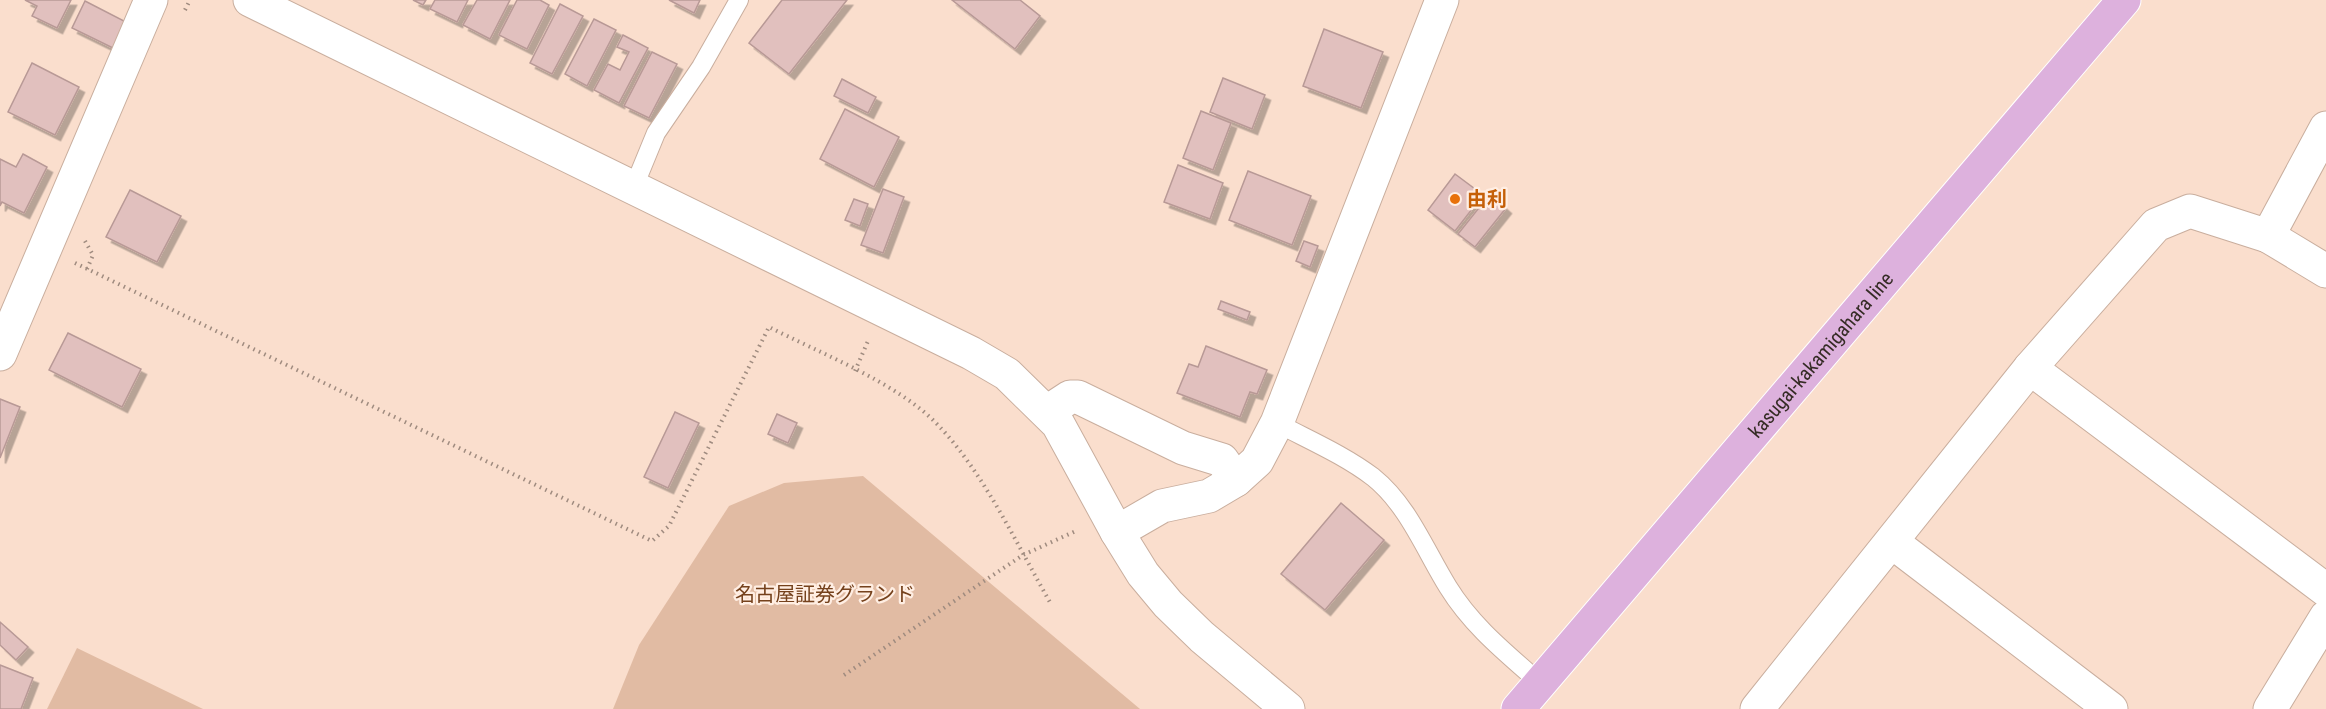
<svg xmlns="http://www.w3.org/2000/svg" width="2326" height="709" viewBox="0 0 2326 709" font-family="'Roboto Condensed','Noto Sans JP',sans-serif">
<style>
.green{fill:#e1bba3}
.building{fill:#e1c0be;stroke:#b89996;stroke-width:1.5;filter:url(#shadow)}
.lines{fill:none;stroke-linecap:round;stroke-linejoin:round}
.service-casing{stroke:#c9ae9e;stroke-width:20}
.minor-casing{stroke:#c9ae9e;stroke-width:35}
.tertiary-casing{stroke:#c9ae9e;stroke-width:35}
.primary-casing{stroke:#fff;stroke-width:35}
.path{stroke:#9f8b7f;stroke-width:4;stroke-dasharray:1.5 4.5;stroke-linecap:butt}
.service{stroke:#fff;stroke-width:18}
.minor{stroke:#fff;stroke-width:33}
.tertiary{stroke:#fff;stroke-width:33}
.primary{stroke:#ddb1dd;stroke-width:33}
.food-dot{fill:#e8710a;stroke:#ffeee3;stroke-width:2}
.labels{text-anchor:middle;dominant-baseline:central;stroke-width:4.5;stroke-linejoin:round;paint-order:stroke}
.food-label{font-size:20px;font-weight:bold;fill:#c56008;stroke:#ffeee3;text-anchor:start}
.street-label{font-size:20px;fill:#362c26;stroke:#ffeee3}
.park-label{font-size:20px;fill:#75411c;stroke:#ffeee3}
</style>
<defs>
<filter id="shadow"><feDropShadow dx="5.5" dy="5.5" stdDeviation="0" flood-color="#0004"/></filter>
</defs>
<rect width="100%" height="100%" fill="#fadecd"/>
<!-- green -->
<g class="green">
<path d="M863,476L1140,709H613L639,645L729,506L784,483Z"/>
<path d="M77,648L203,709H47Z"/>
</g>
<!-- building -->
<g class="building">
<path d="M25,0H71L57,28L32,16L37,6Z"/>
<path d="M413,0H426L423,5Z"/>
<path d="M435,0H468L457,22L430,9Z"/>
<path d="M477,0H510L490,39L463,25Z"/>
<path d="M517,0H540L549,5L527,49L499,35Z"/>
<path d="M669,0H700L694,13Z"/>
<path d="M782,0H847L789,74L749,43Z"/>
<path d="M952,0H1020L1040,16L1015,49Z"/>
<path d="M85,1L126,22L113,48L72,28Z"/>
<path d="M560,4L583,16L552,74L530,63Z"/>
<path d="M594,19L616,30L587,86L565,74Z"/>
<path d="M1324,29L1383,52L1361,108L1303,86Z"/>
<path d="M623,35L648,48L619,103L594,90L608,64L620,70L629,52L617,47Z"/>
<path d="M652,52L677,64L649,118L624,106Z"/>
<path d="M32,63L79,87L55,135L8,112Z"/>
<path d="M1223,78L1265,95L1252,129L1210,112Z"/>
<path d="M842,79L876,97L868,113L834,96Z"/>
<path d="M845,109L899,137L874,187L820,159Z"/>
<path d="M1201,111L1231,123L1213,170L1183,158Z"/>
<path d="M23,154L47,167L24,213L2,202L0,206V159L16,167Z"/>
<path d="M1178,165L1223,183L1210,219L1164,202Z"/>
<path d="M1248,171L1311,196L1292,245L1229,220Z"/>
<path d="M1455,174L1483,195L1455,231L1428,210Z"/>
<path d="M883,189L904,197L883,253L861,245Z"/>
<path d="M130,190L181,216L157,262L106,237Z"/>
<path d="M1490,194L1506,208L1475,247L1458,234Z"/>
<path d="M854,199L868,204L860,226L845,220Z"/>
<path d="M1304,241L1318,246L1310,267L1296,261Z"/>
<path d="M1221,301L1250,312L1247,320L1218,309Z"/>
<path d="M68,333L141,369L122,407L49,370Z"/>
<path d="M1206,346L1267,370L1257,394L1250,392L1240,417L1177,393L1189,364L1198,367Z"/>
<path d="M0,399L20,407L0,458Z"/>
<path d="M675,412L699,423L668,488L644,477Z"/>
<path d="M777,414L797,423L788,443L768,434Z"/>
<path d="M1341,503L1384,540L1325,610L1281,574Z"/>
<path d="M0,622L28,647L16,660L0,645Z"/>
<path d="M0,665L33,678L21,709H0Z"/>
</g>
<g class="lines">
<!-- service casing -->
<g class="service-casing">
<g id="service">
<path d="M633,189L656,133L701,67L739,0"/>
<path d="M1277,423C1309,440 1344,455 1373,477C1408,505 1425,550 1448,587C1472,626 1506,653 1540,683"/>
</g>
</g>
<!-- minor casing -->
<g class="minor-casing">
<g id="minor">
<path d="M2268,236L2326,271"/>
<path d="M0,354L151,0"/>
<path d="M2030,368L2326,590"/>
<path d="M1047,412L1070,397H1078L1183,448L1222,460L1236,480"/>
<path d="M1117,532L1162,506L1209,496L1236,480L1257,461L1277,423L1442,0"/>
<path d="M1892,542L2111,709"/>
<path d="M1757,709L2030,368L2156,225L2190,211L2268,236L2326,128"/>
<path d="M2270,709L2326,617"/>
</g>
</g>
<!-- tertiary casing -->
<g class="tertiary-casing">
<path id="tertiary" d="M250,0L971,353L1007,374L1058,424L1117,532L1143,574L1168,604L1202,637L1288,709"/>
</g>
<!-- primary casing -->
<g class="primary-casing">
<g id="primary">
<path id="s1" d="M1518,709L2124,0"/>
</g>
</g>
<!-- path -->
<g class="path">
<path d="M185,10L190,0"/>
<path d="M85,241L93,255L87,269"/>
<path d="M75,263L652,541L669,526L769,327C820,353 897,383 936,423C984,472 1017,545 1051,604"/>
<path d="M855,371L868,341"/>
<path d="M844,675L1023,555L1078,530"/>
</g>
<!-- service -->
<use href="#service" class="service"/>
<!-- minor -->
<use href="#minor" class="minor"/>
<!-- tertiary -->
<use href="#tertiary" class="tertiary"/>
<!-- primary -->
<use href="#primary" class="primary"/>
</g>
<!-- markers -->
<circle class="food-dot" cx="1455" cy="199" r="6"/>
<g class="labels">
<!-- food labels -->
<g class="food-label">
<text x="1467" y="199">由利</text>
</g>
<!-- street labels -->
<g class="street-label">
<text stroke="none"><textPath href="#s1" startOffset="466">kasugai-kakamigahara line</textPath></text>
</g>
<!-- park labels -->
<g class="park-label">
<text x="825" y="594">名古屋証券グランド</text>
</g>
</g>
</svg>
